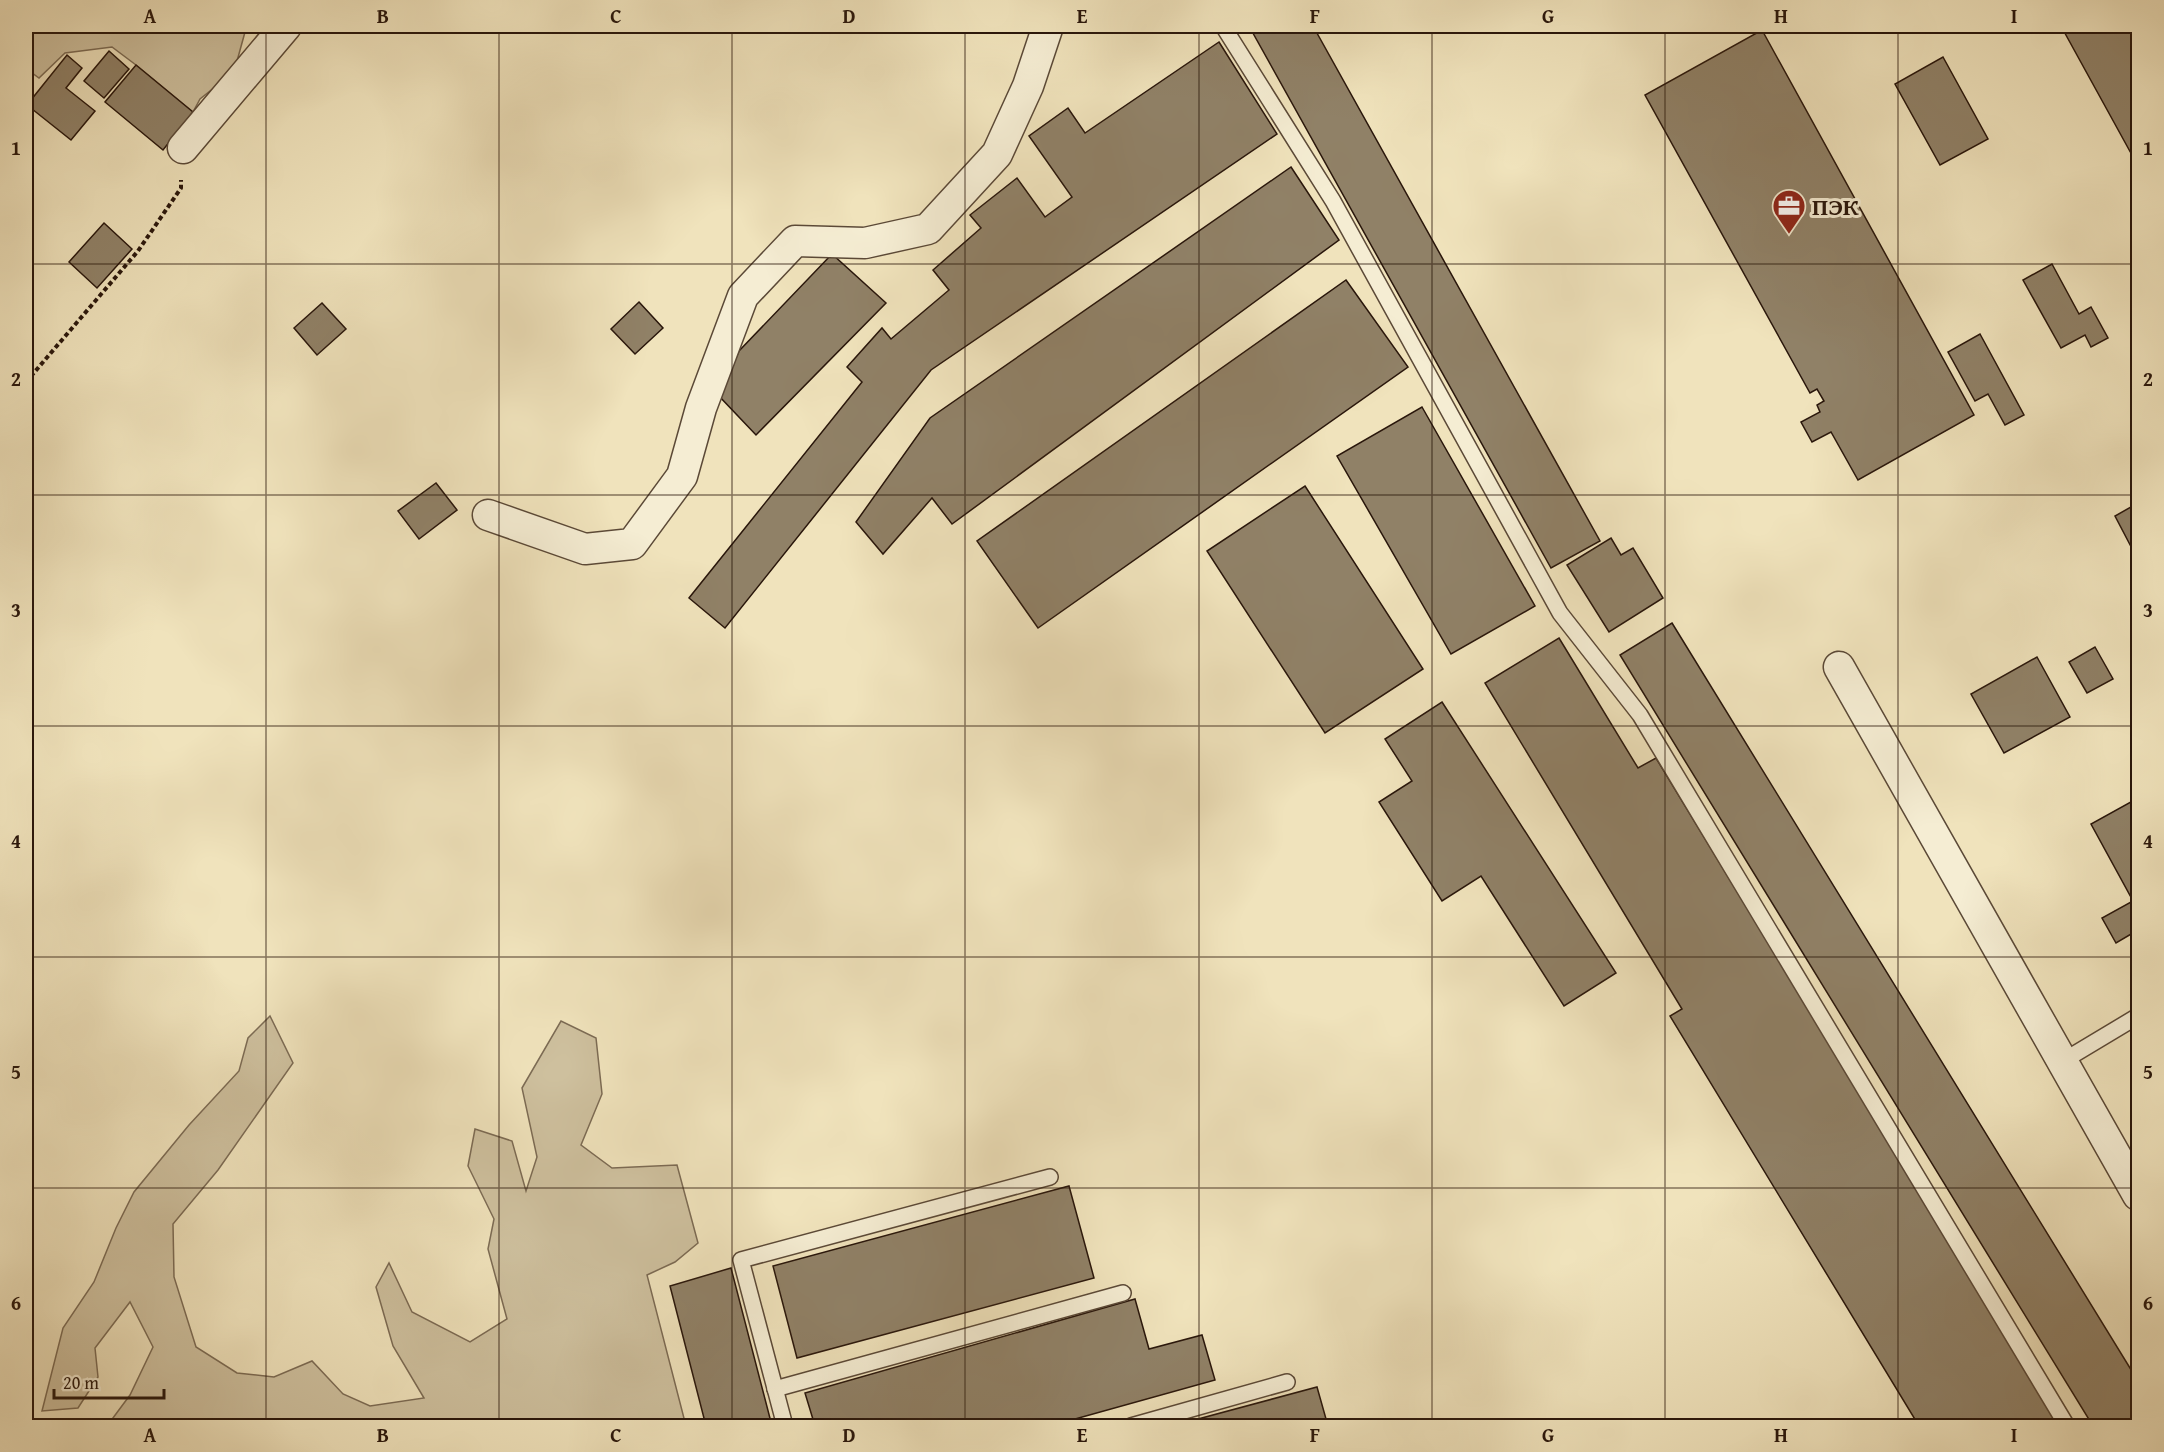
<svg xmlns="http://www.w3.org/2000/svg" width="2164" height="1452" viewBox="0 0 2164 1452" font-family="'Gentium Book Plus',serif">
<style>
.green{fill:#cec09e;stroke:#7c6b54;stroke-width:1.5}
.building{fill:#908167;stroke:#29160b;stroke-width:1.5}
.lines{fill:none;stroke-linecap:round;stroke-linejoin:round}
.lane-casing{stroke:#5b4937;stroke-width:18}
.street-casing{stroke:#5b4937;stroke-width:33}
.path{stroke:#29160b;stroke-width:4;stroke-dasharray:4.5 3;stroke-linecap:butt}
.lane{stroke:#f5edd3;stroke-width:15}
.street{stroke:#f5edd3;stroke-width:30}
.grid{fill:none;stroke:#29160b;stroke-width:1.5;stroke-opacity:0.55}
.labels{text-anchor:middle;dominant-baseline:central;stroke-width:6;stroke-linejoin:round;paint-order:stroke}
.poi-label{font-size:24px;font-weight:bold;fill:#29160b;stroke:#f5edd3;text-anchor:start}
.neatline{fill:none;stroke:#29160b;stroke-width:2}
.grid-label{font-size:20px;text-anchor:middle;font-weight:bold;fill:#29160b}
</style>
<rect width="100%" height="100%" fill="#f0e3bc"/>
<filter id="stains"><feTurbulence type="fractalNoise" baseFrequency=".00333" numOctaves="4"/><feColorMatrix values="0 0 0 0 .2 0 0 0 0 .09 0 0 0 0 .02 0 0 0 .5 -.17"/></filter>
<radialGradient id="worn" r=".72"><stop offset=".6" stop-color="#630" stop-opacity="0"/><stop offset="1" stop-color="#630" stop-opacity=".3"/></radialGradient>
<!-- green -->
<g class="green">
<path d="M26,26H234L245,32L234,72L200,99L193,112L136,65L112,47L65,53L39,78L28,70L26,72Z"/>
<path d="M270,1016L293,1063L218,1170L173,1224L174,1277L196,1347L237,1373L274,1377L312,1361L343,1394L370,1406L424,1398L393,1346L376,1287L389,1263L412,1312L470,1342L507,1319L488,1249L494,1219L468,1166L475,1129L512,1141L526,1191L537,1157L522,1088L561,1021L596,1038L602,1094L581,1145L612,1168L677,1165L698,1243L675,1262L647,1275L686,1426H107L130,1395L153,1347L130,1302L95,1348L98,1377L78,1408L42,1411L63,1328L94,1282L116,1228L134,1192L189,1125L239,1071L248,1038Z"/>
</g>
<!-- building -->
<g class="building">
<path d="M1249,26H1313L1600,541L1551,568Z"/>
<path d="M2061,26H2138V166Z"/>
<path d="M1762,30L1974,415L1858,480L1831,432L1812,442L1801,422L1820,412L1817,405L1824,401L1817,389L1810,393L1645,95Z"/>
<path d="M1219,42L1277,134L931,370L725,628L689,598L862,382L847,367L882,328L891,339L949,290L933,270L981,228L970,215L1017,178L1045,217L1072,197L1029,136L1068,108L1085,133Z"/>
<path d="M109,51L129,69L104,98L84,81Z"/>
<path d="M67,55L82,68L66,88L95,111L71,140L27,105Z"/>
<path d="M1943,57L1988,139L1940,165L1895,84Z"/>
<path d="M136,65L193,112L163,150L105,102Z"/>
<path d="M1291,167L1339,240L952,524L932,498L883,554L856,522L930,418Z"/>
<path d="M104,223L132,249L97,288L69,262Z"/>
<path d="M832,254L886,303L756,435L719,396L739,351Z"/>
<path d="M2052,264L2079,314L2091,307L2108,338L2091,347L2085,335L2061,348L2023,280Z"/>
<path d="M1346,280L1408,367L1038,628L977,541Z"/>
<path d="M639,302L663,328L635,354L611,329Z"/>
<path d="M322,303L346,329L317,355L294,328Z"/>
<path d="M1980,334L2024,415L2005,425L1988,394L1975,401L1948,352Z"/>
<path d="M1422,407L1535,606L1451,654L1337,456Z"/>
<path d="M436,483L457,510L419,539L398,511Z"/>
<path d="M1305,486L1423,669L1325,733L1207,551Z"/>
<path d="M2138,503V560L2115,516Z"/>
<path d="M1611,538L1621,555L1633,548L1663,598L1609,632L1567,565Z"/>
<path d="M1672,623L2138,1381V1426H2093L1620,655Z"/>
<path d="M1559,638L1638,768L1656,758L2062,1426H1919L1670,1016L1682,1009L1485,683Z"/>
<path d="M2095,647L2113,679L2087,693L2069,662Z"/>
<path d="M2037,657L2070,717L2004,753L1971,694Z"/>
<path d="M1442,702L1616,973L1564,1006L1481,876L1442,901L1379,802L1412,781L1385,739Z"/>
<path d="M2138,798V930L2116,943L2102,918L2133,901L2091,824Z"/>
<path d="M1069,1186L1094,1278L797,1358L773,1266Z"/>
<path d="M731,1268L772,1426H706L670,1286Z"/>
<path d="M1135,1299L1149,1349L1202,1335L1215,1380L1050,1426H815L805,1393Z"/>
<path d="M1317,1387L1328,1426H1172Z"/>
</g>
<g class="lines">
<!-- lane casing -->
<g class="lane-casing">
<g id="lane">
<path d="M1223,26L1333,201L1560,613L1640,715L2067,1426"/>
<path d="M2063,1061L2138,1016"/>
<path d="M775,1389L1123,1293"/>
<path d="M785,1426L741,1260L1050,1177"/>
<path d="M1131,1426L1287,1382"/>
</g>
</g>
<!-- street casing -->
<g class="street-casing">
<g id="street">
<path d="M183,148L286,26"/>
<path d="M488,515L585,549L632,544L682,476L701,408L743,296L795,241L865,243L928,229L997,154L1028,86L1048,26"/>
<path d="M1839,667L2138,1195"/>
</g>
</g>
<!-- path -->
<path class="path" d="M26,382L138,251L181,188V180"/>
<!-- lane -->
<use href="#lane" class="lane"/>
<!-- street -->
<use href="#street" class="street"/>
</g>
<!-- grid -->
<path class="grid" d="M266,26V1426M499,26V1426M732,26V1426M965,26V1426M1199,26V1426M1432,26V1426M1665,26V1426M1898,26V1426M26,264H2138M26,495H2138M26,726H2138M26,957H2138M26,1188H2138"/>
<!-- icons -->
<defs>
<g id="office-pin" transform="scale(1.725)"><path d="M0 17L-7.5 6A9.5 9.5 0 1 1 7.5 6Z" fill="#8f2418" stroke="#f5edd3"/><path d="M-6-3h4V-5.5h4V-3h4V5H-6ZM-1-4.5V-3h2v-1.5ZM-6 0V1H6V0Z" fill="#fff"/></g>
</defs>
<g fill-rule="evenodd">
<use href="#office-pin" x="1789" y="206"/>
</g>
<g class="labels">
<!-- poi labels -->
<g class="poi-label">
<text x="1812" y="206">ПЭК</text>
</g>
</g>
<!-- margin -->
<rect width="2164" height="1452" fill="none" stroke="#f0e3bc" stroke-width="66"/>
<!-- scale -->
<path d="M54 1389v9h110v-9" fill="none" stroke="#29160b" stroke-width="3"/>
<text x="63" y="1389" font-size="18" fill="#29160b" stroke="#f5edd3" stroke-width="4.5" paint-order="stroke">20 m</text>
<rect x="33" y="33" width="2098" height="1386" class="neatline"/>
<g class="grid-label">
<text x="150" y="23">A</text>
<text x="383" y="23">B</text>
<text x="616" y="23">C</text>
<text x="849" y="23">D</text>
<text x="1082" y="23">E</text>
<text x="1315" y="23">F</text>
<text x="1548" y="23">G</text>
<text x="1781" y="23">H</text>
<text x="2014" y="23">I</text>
<text x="16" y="155">1</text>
<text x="2148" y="155">1</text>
<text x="16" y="386">2</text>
<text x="2148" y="386">2</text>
<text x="16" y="617">3</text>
<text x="2148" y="617">3</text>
<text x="16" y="848">4</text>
<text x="2148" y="848">4</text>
<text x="16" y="1079">5</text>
<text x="2148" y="1079">5</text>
<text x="16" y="1310">6</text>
<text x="2148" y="1310">6</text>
<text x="150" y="1442">A</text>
<text x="383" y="1442">B</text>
<text x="616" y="1442">C</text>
<text x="849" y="1442">D</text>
<text x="1082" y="1442">E</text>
<text x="1315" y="1442">F</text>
<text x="1548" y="1442">G</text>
<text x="1781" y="1442">H</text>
<text x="2014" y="1442">I</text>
</g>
<rect width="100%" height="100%" filter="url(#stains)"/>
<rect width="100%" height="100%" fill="url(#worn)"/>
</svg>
